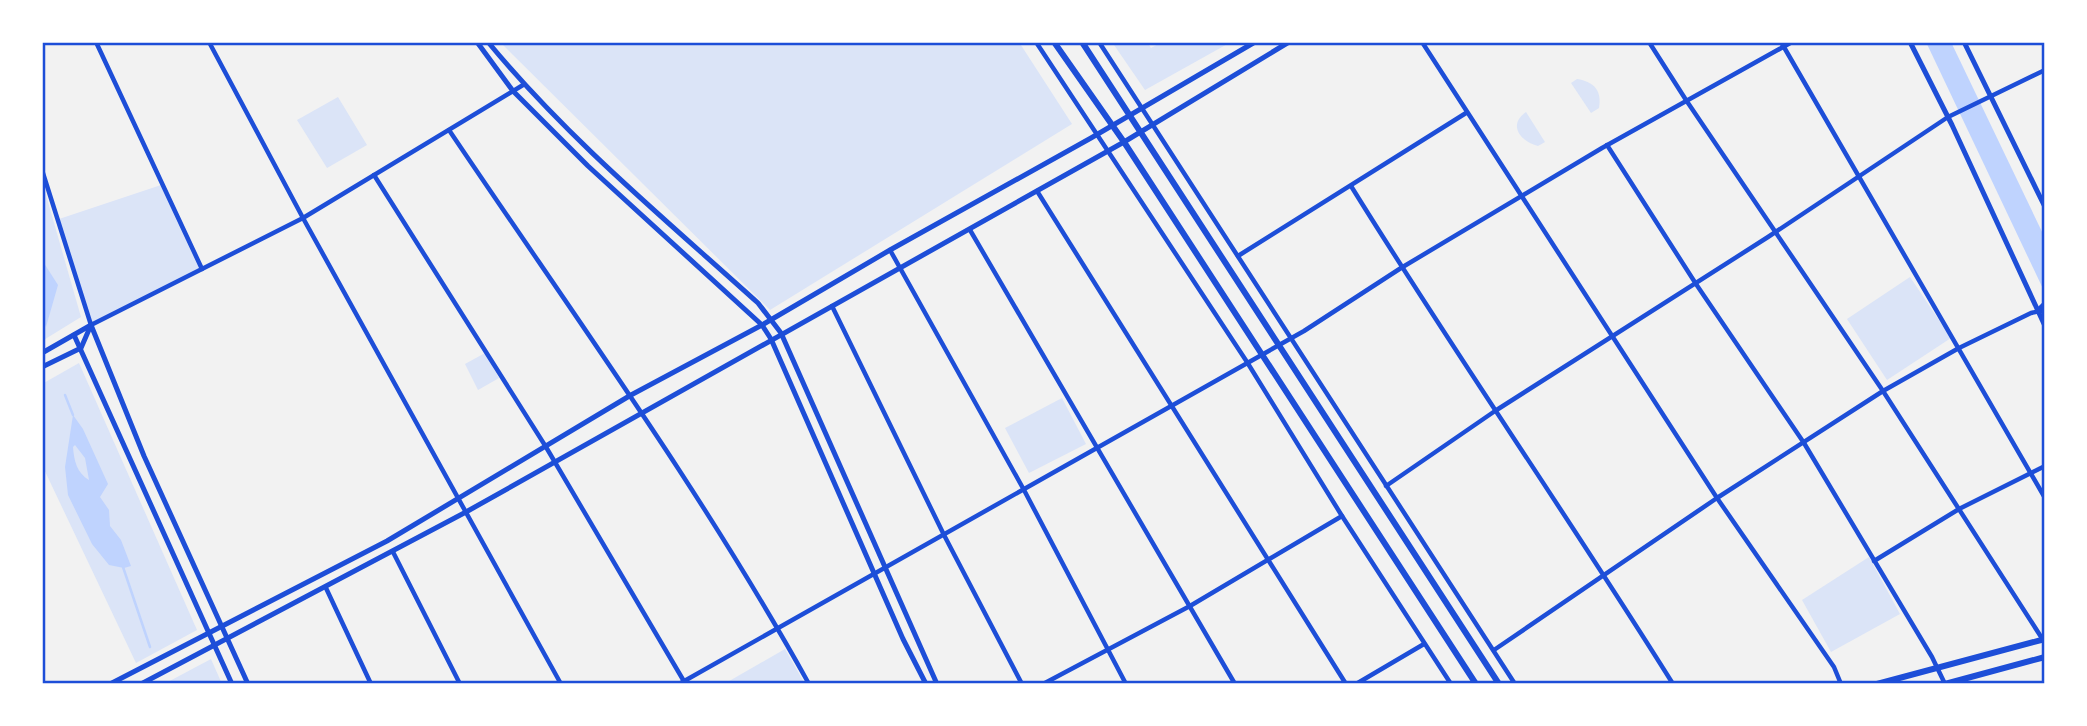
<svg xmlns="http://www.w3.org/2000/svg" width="2087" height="726" viewBox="0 0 2087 726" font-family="Ubuntu,sans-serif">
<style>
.green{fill:#dbe4f7}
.water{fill:#bfd3fe;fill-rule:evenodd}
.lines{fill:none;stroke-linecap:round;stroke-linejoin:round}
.stream{stroke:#bfd3fe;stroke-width:2.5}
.minor{stroke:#1d4ed8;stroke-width:4.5}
.tertiary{stroke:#1d4ed8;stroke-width:5}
.secondary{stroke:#1d4ed8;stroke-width:6}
.neatline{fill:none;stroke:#1d4ed8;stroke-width:2.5}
</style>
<rect width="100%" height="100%" fill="#f2f2f2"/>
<!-- green -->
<g class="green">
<path d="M500,42H1019L1072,124L770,310Z"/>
<path d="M1112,42H1147L1151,48L1162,42H1231L1145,90Z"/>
<path d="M1577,79C1594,82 1602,90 1599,108L1591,113L1571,83Z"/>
<path d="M338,97L367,145L327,168L297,120Z"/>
<path d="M1526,112L1545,142L1538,146C1521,142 1507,125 1526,112Z"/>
<path d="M42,181L81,317L42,341Z"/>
<path d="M161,185L202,269L91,325L59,219Z"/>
<path d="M1910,277L1951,338L1887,380L1847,319Z"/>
<path d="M485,353L499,378L478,390L465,364Z"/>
<path d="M79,363L197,630L136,663L42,465V384Z"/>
<path d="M1062,398L1086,444L1029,473L1005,428Z"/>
<path d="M1869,557L1900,614L1831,652L1802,600Z"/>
<path d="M785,649L805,684H724Z"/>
<path d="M211,659L222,684H164Z"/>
</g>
<!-- water -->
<g class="water">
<path d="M1926,42H1951L2045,238V293Z"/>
<path d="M42,260L58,285L46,327L42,318Z"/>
<path d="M73,415L83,429L108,484L100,497L109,510L110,526L121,540L131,566L124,568L109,565L92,544L68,495L65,467ZM75,445L85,458L89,480C77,473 74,461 73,447Z"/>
</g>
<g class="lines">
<!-- stream -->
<g class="stream">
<path d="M65,395L73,415"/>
<path d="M123,567L150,647"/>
</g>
<!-- minor -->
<g class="minor">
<path d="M96,42L202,269"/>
<path d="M209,42L303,218L561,684"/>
<path d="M1036,42L1247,362L1342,516L1451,684"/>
<path d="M1099,42L1515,684"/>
<path d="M1422,42L1717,498L1834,667L1841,684"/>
<path d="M1649,42L1686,100L1883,391L2045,643"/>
<path d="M1781,42L2045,498"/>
<path d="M449,130C572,313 702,491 809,684"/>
<path d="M1607,145L1696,284L1804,443L1932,657L1945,684"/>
<path d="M42,170L91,325L303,218L523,85"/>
<path d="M374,175L546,447L685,683"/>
<path d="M1351,186C1455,354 1568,516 1673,684"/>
<path d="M1037,191L1346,684"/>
<path d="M970,230L1235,684"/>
<path d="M890,250L1024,490L1126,684"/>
<path d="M1238,256L1466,113"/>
<path d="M832,306L944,535L1022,684"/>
<path d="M2038,310L2045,303"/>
<path d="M1386,486L1495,411L1768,237L1948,117L2045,70"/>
<path d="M393,552L460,684"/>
<path d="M1874,561L1959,509L2045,466"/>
<path d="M326,588L371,684"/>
<path d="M1494,650L1717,498L1883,391L1959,348L2031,313L2045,310"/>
<path d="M679,684L1304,331L1401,268L1602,148L1792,42"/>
<path d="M1043,684L1190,606L1342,516"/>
<path d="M1356,684L1424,644"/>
</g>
<!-- tertiary -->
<g class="tertiary">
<path d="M477,42L513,91L588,166L762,325L771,339L903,639L926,684"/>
<path d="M488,42C568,139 665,219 758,303L781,333L937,684"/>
<path d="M1910,42L1952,125L2045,326"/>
<path d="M1964,42L2045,207"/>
<path d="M91,325L144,456L248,684"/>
<path d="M74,335L232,684"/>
<path d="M42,353L91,325"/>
<path d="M42,367L81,348L91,325"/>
<path d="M110,684L387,541L631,395L762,325L890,250L1091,138L1255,42"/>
<path d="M141,684L466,512L1124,142L1289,42"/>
</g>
<!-- secondary -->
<g class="secondary">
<path d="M1054,42L1124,142L1476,684"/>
<path d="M1082,42L1499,684"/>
<path d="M1877,684L2045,639"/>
<path d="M1945,684L2045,657"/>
</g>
</g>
<!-- border -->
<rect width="2087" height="726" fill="none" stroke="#ffffff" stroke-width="88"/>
<rect x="44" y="44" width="1999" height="638" class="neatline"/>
</svg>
